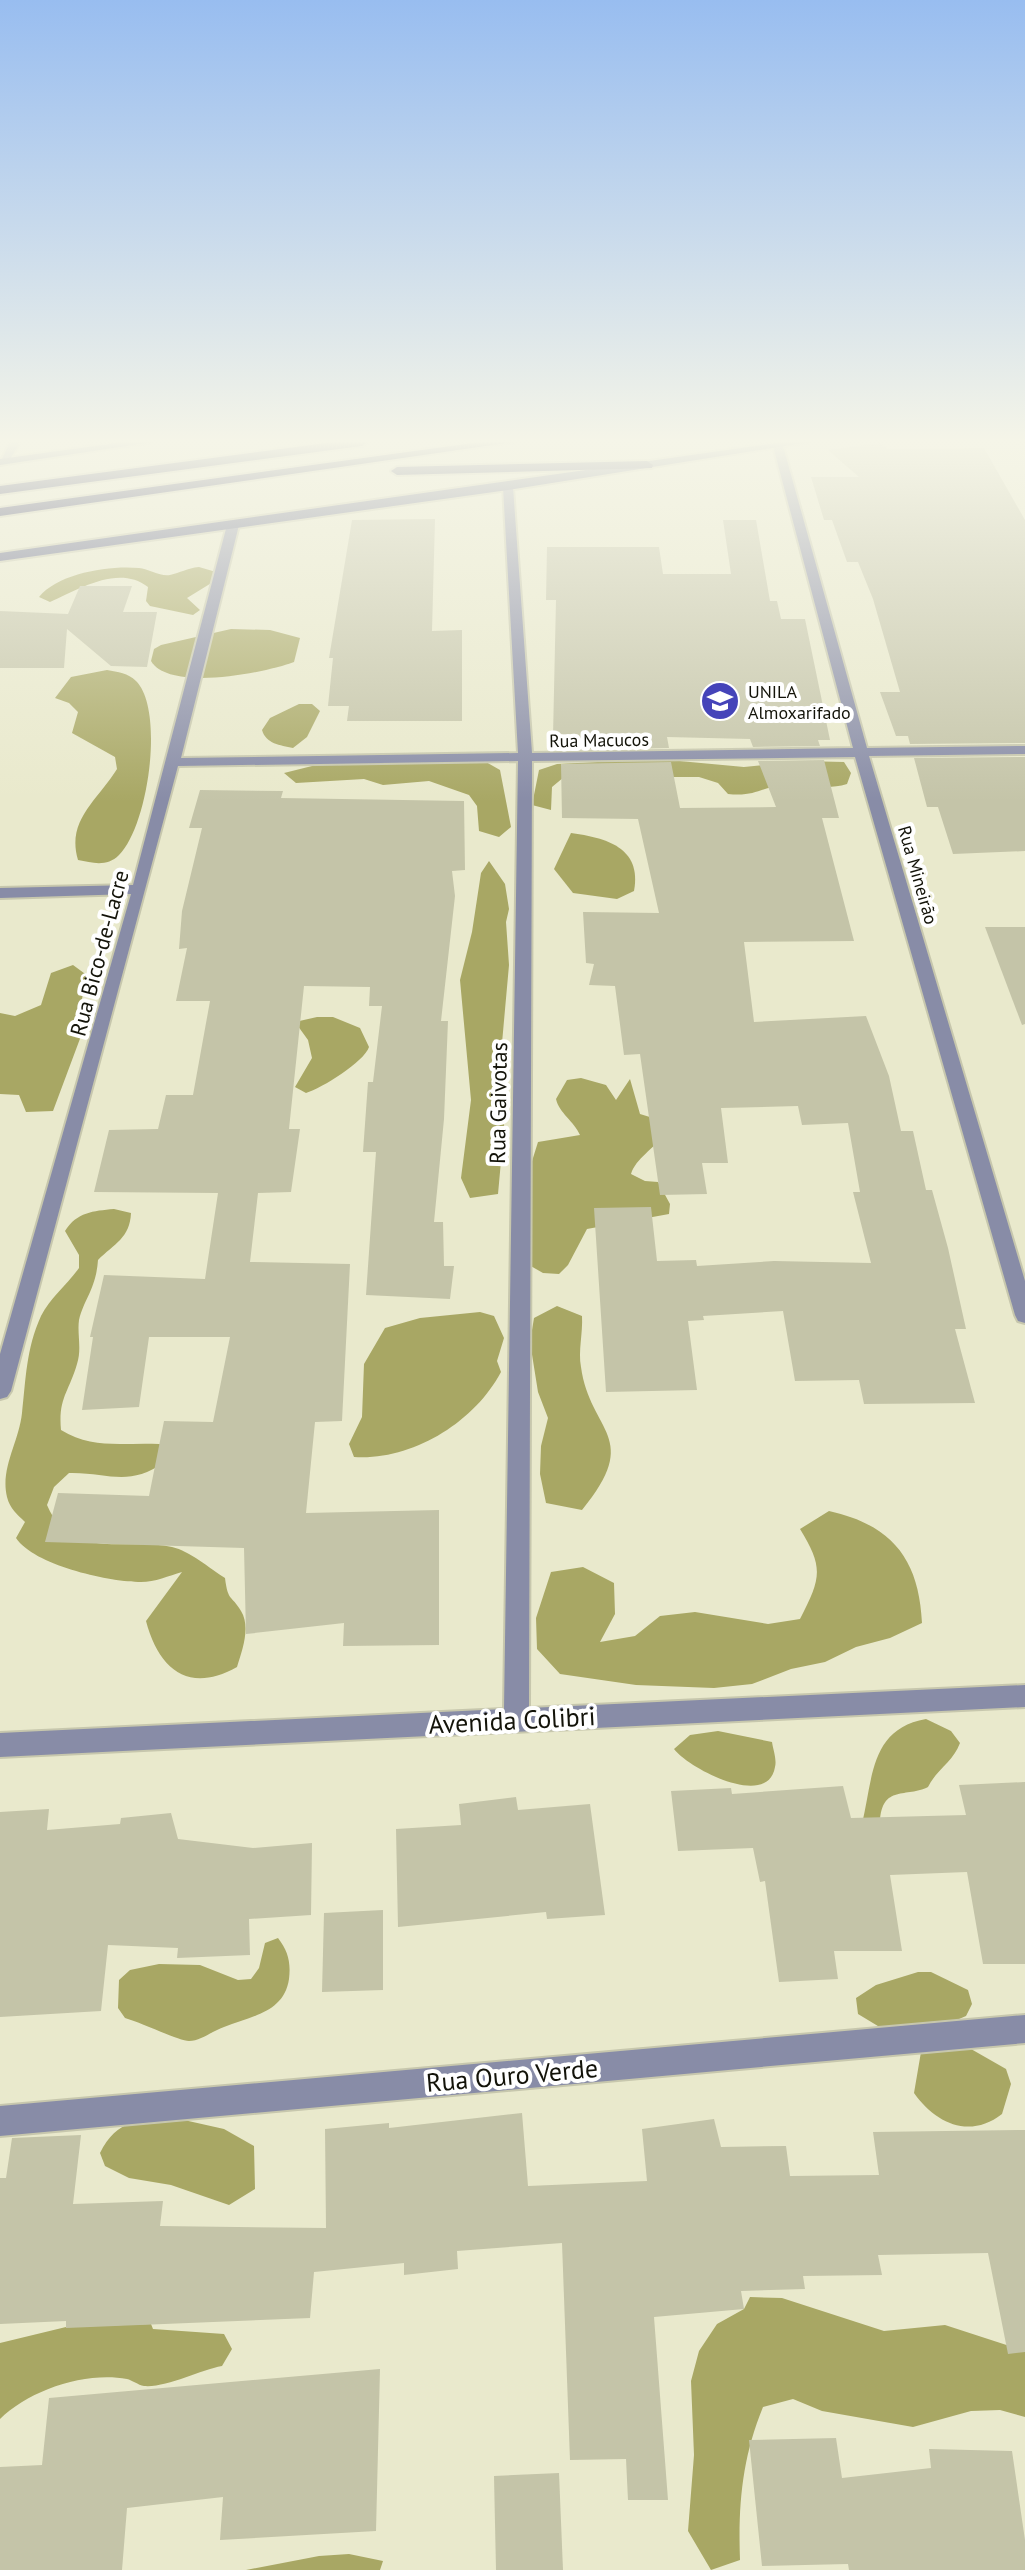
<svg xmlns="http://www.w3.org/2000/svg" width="1025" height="2570" viewBox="0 0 1025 2570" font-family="'PT Sans',sans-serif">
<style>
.forest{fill:#a8a764}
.building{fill:#c4c4a8}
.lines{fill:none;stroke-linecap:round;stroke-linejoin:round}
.street-casing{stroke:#c7c7ad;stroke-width:4}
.secondary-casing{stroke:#c7c7ad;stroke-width:4}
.highway-casing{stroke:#c7c7ad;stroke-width:4}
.street{fill:#888ca7;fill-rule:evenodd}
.secondary{fill:#5c6187;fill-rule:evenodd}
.highway{fill:#25285b;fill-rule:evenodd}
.labels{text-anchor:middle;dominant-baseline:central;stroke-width:8;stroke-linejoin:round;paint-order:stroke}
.far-poi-label{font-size:18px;fill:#131309;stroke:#fff;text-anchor:start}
.far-street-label{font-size:18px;fill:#131309;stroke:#fff}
.street-label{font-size:22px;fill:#131309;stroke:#fff}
.near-street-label{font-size:26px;fill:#131309;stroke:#fff}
</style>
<rect width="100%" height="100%" fill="#e9e9cc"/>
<!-- forest -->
<g class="forest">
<path d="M199,567L216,572L213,582L187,598L200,610L193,615L150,606L146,601L148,587C118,564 78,590 50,602L39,597C58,573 110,565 139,568C149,569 161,577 170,575C180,573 187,568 199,567Z"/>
<path d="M231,629L270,630L300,638L294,662C265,673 169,692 151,661L154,649L161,645Z"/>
<path d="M107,670C118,672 128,673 136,681C165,710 148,827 119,855C107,867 93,863 78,860C66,820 98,800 117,769L115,757L72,733L78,712L69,703L55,698L71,677Z"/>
<path d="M299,704H312L320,711L307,737L293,748C280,745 266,744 262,730L270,718Z"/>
<path d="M658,759L744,767L802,761L844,762L851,773L847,784C824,791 806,783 784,785C760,787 756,797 728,794L718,783L699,777H564L552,787L551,810L532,805L539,770L557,764Z"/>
<path d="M385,760L486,762L500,770L511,827L499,837L479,831L477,806L469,795L429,781L383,785L364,779L296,783L284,773L324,763Z"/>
<path d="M571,833C606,838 642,847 634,891L617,899L573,893L554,869Z"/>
<path d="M489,861L505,884L509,909L506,922L509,965L502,1043L504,1128L498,1194L470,1198L461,1178L471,1100L460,980L472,932L481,873Z"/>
<path d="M73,965L88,976L76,1021L81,1036L53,1111L26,1112L19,1095L0,1094V1013L15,1016L41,1005L51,973Z"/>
<path d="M317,1017H333L360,1028L369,1047C364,1062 322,1088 306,1093L295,1087L312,1058L308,1040L295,1022Z"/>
<path d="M581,1078L606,1085L616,1100L630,1079L640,1114L653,1118L664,1134C654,1149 636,1158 631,1174L645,1181L658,1182L670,1204L669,1214L587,1229L568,1265L559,1274L543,1273L529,1265L531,1185L528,1174L538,1142L580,1135C574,1121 559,1113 556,1099L567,1080Z"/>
<path d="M114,1209L131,1213C130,1238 114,1244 98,1260C96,1289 84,1299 79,1320C77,1334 82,1349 77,1364C69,1392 58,1398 61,1430C93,1450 124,1442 159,1444L164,1446L165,1462C127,1488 109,1472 69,1473L54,1487L47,1505C71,1562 126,1537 172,1547C190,1551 209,1568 225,1578C228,1602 231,1594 241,1611C251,1627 242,1651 237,1667C189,1694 159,1670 146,1621L182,1572C168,1576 153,1583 138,1582C106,1581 34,1565 16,1538L25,1522C17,1514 10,1509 7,1497C0,1468 19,1442 22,1413C26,1379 26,1349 41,1316C50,1298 67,1285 79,1268V1255L65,1231C77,1212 93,1211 114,1209Z"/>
<path d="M557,1306L582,1316C583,1333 578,1351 581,1367C590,1433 643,1436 582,1510L546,1503L540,1474L541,1446L548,1418L538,1392L530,1342L534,1318Z"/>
<path d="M480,1312L494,1316L504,1338L497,1361L501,1372C474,1423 411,1461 354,1457L349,1444L362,1417L364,1364L385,1328L420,1318Z"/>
<path d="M829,1511C892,1525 919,1559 922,1623L890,1638L856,1647L825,1662L791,1669L752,1684L714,1688L636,1685L560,1674L537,1649L536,1618L551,1572L583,1567L614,1583L615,1614L600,1642L635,1636L660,1616L695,1612L768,1624L800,1619C821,1578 824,1568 800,1529Z"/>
<path d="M926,1719L951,1731L960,1743C953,1762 937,1769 928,1787C907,1798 882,1784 880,1822L862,1824C873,1778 870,1729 926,1719Z"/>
<path d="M718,1731L772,1742C773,1749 777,1760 775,1767C768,1810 688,1768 674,1749L690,1735Z"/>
<path d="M278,1938C288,1951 291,1962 289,1979C284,2013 251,2016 224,2027C212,2031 201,2041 189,2041C179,2041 140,2022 125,2018L118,2008L119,1980L130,1970L159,1964L200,1965L238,1980L251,1979L259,1968L265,1943Z"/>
<path d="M918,1972H931L968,1990L972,2004L966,2016L936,2029L1006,2069L1011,2084L1002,2114C970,2139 936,2124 914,2093L921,2052L858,2014L856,1998L876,1985Z"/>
<path d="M175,2118L224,2129L254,2146L255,2189L229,2205L171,2185L129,2178L105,2166L100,2153C117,2119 140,2119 175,2118Z"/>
<path d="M750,2297L782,2298L884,2331L945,2325L1025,2351V2417L1000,2410L971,2411L913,2427L822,2411L793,2399L763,2407C742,2458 738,2505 740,2560L711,2570L688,2531L694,2455L691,2381L699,2351L717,2324L744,2309Z"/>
<path d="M151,2324L153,2329L224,2334L232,2349L222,2366C200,2370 166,2388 144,2386C138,2385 132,2380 127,2379C86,2371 29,2390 0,2419V2343L66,2327Z"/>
<path d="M349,2554L383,2561L380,2570H246L319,2556Z"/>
</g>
<!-- building -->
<g class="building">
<path d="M880,443L888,449L984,448L1025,520V743L910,744L908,736H896L880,692H900L873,599L858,562H847L832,520H824L811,477H859L828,450Z"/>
<path d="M435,519L432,631L462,630V721H347L349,706H328L333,658H329L352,520Z"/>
<path d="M723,520H756L770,601H777L781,619H805L830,740H818L820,746L753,747L750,739L667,737L669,748L560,750V736H553L556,600H546L547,547H659L663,574H731Z"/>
<path d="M80,586H132L123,612H157L147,667L111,666L67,629L64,668H0V611L68,614Z"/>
<path d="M1025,757V851L953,854L938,807H927L914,758Z"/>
<path d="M824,760L839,818H822L854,941L744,942L754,1022L866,1016L889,1076L901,1131H913L926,1190H932L948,1248L966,1329H955L975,1403L864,1404L859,1380L795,1381L783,1311L703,1316L704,1320L688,1321L697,1390L606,1392L594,1208L651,1207L657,1261L696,1260L697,1266L774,1261L871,1263L853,1192H860L848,1123L802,1125L798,1106L721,1108L728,1163H702L707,1194L660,1195L640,1054L624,1055L615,986L589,985L594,964L586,963L583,912L659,913L638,819L562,818L561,764L671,762L680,808L776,807L758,761Z"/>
<path d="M200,790L283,791L281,798L464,801L465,870L452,871L455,896L441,1021H448L444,1119L434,1222H443L444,1266H454L450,1299L366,1295L376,1152H363L368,1082H373L382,1006H369L370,987L304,986L289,1129H300L291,1192L258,1193L250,1262L350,1264L342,1421L315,1422L306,1513L439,1510V1645L343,1646L344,1623L246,1634L244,1548L45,1542L58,1493L149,1496L164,1421L213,1422L230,1337H149L139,1407L82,1410L93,1337H90L104,1275L205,1279L218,1193L94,1192L109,1130L158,1129L166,1095H193L210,1001H176L187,948L179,949L182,911L202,828H189Z"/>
<path d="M985,927H1025V1024L1022,1025Z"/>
<path d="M1025,1782V1964H983L967,1872L890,1875L902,1951H834L838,1979L779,1982L765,1881L760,1882L753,1848L678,1851L671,1791L731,1788L732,1794L843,1786L851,1818L966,1815L959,1785Z"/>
<path d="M516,1797L518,1810L590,1804L605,1915L547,1919L546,1912L398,1927L396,1829L461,1825L459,1804Z"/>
<path d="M49,1809L47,1830L120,1824L121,1818L171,1813L178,1839L253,1848L312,1843L311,1915L249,1919L250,1955L177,1958L178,1948L108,1945L101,2011L0,2017V1812Z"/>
<path d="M383,1910V1990L322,1992L324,1913Z"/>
<path d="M522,2113L528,2186L647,2181L642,2129L714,2119L721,2147L786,2146L790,2176L879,2175L873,2132L1025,2130V2352L1008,2354L988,2253L878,2255L882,2275L803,2276L805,2289L741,2291L744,2309L654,2317L668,2500H628L626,2459L570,2460L562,2243L457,2251L458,2269L404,2275V2263L314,2272L310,2318L66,2328V2321L0,2324V2178H6L12,2138L81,2135L73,2204L163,2201L160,2226L326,2228L325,2129L389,2123V2128Z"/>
<path d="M380,2369L376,2531L220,2540L223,2497L127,2508L122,2570H0V2467L42,2465L49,2398Z"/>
<path d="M836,2438L842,2478L931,2468L929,2449L1012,2451L1025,2540V2570H849L848,2564L762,2566L749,2440Z"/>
<path d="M559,2473L563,2570H496L494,2476Z"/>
</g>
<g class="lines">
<!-- street casing -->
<g class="street-casing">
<g id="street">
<path d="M10,442H20L8,463H0Z"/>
<path d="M778,443L783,446L867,748L1025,746V754L869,756L1025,1281V1323L1018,1321L1015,1315L855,757L532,761L529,1708L1025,1685V1707L0,1757V1733L504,1709L518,761L178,766L11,1391L7,1397L0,1399V1354L131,894L0,898V888L133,885L227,525L233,522L239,525L181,758L518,753L503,487L508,484L513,487L532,753L853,748L773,446Z"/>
<path d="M1025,2015V2043L0,2136V2106Z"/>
</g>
</g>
<!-- secondary casing -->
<g class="secondary-casing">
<g id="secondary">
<path d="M124,442H153L0,465V459Z"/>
<path d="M784,442H810L508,490L0,561V553Z"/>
</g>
</g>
<!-- highway casing -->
<g class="highway-casing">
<g id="highway">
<path d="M333,442H368L362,446L0,494V486Z"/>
<path d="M480,442H514L0,516V508Z"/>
<path d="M647,461L653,465L652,468L397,475L391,471L397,467Z"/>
</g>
</g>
<!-- street -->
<use href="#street" class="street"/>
<!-- secondary -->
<use href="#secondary" class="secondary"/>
<!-- highway -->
<use href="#highway" class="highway"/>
</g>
<!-- sky -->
<linearGradient id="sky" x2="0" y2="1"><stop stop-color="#98bdf0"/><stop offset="0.55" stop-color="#f5f5e8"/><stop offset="1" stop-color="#f5f5e8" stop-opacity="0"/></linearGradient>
<rect width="1025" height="802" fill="url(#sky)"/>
<!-- icons -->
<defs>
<g id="university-disc" transform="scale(2)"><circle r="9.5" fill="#4544b9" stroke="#fff"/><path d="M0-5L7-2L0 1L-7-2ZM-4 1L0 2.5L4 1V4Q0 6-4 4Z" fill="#fff"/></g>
</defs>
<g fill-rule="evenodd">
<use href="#university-disc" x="720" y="701"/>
</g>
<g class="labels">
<!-- far-poi labels -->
<g class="far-poi-label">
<text x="748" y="691">UNILA<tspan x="748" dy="21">Almoxarifado</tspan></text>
</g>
<!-- far-street labels -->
<g class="far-street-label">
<text transform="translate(599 740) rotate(-1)">Rua Macucos</text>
<text transform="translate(918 875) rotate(74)">Rua Mineirão</text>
</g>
<!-- street labels -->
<g class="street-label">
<text transform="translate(99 953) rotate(-75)">Rua Bico-de-Lacre</text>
<text transform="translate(498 1103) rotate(-89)">Rua Gaivotas</text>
</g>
<!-- near-street labels -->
<g class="near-street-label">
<text transform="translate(512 1720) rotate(-3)">Avenida Colibri</text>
<text transform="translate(512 2075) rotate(-5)">Rua Ouro Verde</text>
</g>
</g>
</svg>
